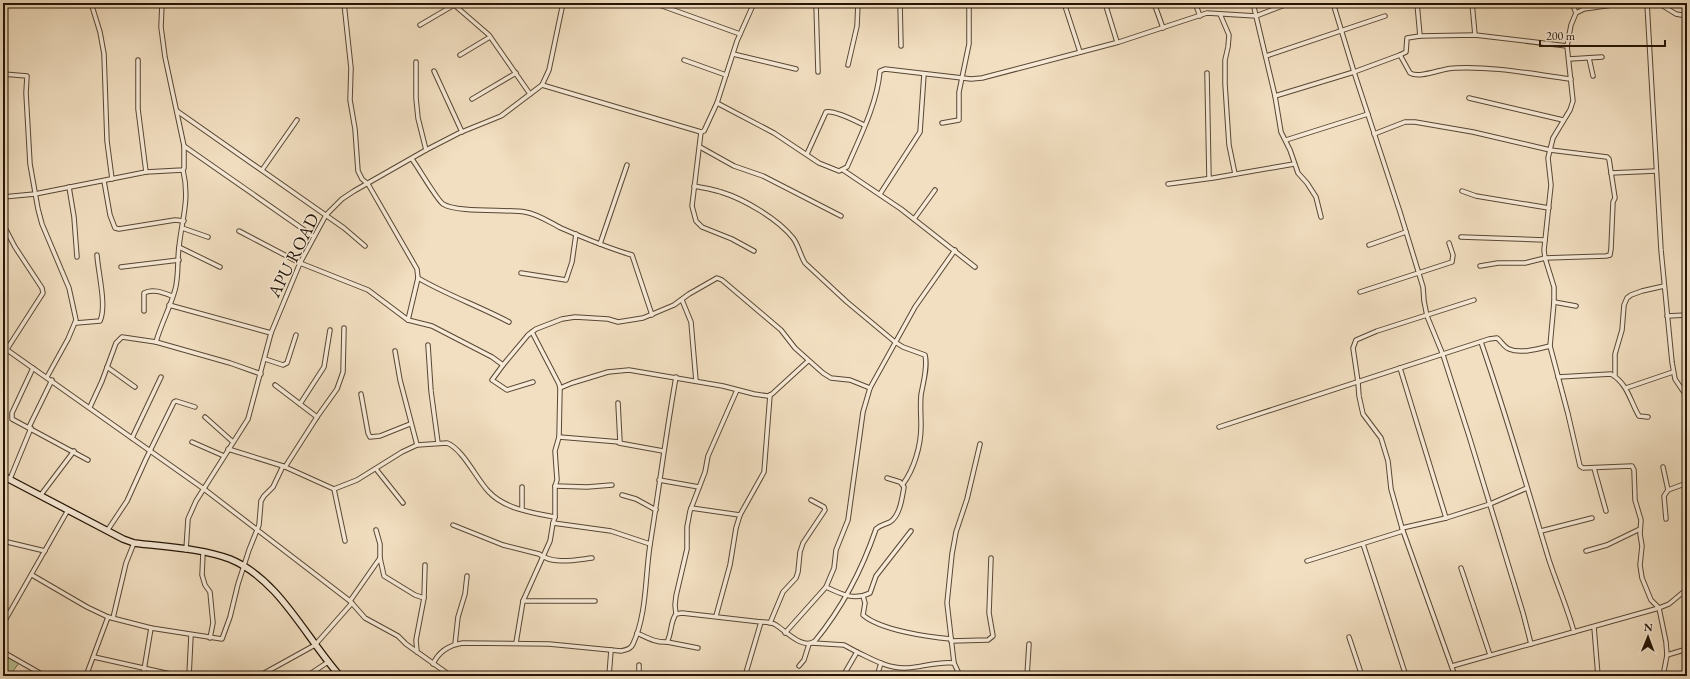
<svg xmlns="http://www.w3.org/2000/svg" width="1690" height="679" viewBox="0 0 1690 679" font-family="'EB Garamond',serif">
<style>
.green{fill:#bac293;stroke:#6f6b4c}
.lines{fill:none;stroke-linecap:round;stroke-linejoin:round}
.street-casing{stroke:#584734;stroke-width:5.5}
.secondary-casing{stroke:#241405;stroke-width:8}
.street{stroke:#f7ead7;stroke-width:3.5}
.secondary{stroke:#f7ead7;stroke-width:5.5}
.labels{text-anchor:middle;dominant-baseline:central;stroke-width:3;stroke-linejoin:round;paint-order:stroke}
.street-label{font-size:18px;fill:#241405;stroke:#f7ead7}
</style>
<rect width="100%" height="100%" fill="#f2dfc1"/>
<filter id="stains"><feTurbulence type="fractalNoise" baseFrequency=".005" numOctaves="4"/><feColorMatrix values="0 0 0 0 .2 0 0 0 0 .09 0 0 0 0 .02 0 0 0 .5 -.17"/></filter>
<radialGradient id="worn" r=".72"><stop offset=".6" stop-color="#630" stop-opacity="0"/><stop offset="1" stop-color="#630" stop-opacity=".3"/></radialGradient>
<!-- green -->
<path class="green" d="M3,655L19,663L10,675L12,676H3Z"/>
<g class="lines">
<!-- street casing -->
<g class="street-casing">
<g id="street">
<path d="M91,3L100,32L104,54L107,141L112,179"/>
<path d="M344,3L351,68L350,100L355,129L358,171L362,179L368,184L417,269L418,278L408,320"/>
<path d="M452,3L489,35L530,94"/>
<path d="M654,3L740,34"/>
<path d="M816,3L818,72"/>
<path d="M900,3L901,46"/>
<path d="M1064,3L1080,52"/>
<path d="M1105,3L1117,42"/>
<path d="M1154,3L1163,28"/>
<path d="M1195,3L1200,16"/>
<path d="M1253,3L1256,16L1290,3"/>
<path d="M1333,3L1354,72L1400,212L1423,287L1424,301L1427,316L1443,355L1469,436L1523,613L1531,644"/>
<path d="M1417,3L1420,36L1475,35L1567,46"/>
<path d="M1472,3L1475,35"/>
<path d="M1572,3L1576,13"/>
<path d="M1626,3L1584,9L1576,13L1571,25L1567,46L1573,101L1570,110L1553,138L1548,158L1551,185L1544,250L1545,258L1554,287V302L1550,346L1568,414L1580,466L1583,468L1632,466L1634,470L1635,500L1641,520L1640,534L1642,546L1640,565L1642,578L1651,600L1659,608L1666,642L1667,655L1663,676"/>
<path d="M1647,3L1661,250L1672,362L1675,379L1687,397"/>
<path d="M1658,3L1676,14L1687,16"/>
<path d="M1220,14L1229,35L1228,47L1225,60V84L1229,145L1235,174"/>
<path d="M420,25L454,5"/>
<path d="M733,54L796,69"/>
<path d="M460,55L490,37"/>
<path d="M1400,55L1410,73C1420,79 1442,68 1455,68C1493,66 1532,74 1571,79"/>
<path d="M1266,56L1385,16"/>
<path d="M1589,58L1593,76"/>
<path d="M1569,59L1602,57"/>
<path d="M138,60V109L146,172"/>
<path d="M684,60L726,75"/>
<path d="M416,62V98L418,118L426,150"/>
<path d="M848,65L857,26L858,3"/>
<path d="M434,71L462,132"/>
<path d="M1207,73L1209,178"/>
<path d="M3,74L27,76L26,93L30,164L38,209L42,224L69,288L76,320L68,339L47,377"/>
<path d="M542,85L701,132L704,131L717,103L737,41L754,3"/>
<path d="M1275,96L1354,72L1400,55L1406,52L1407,38L1420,36"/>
<path d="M1469,98L1563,120"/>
<path d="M472,99L516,73"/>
<path d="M717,103L774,133L819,163L839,171L847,167C860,137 877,104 880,71L885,69L971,79L982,78L1119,42L1207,13L1256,16L1275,96L1281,132L1290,150L1298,173L1307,183L1316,197L1321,217"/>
<path d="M177,111L344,228L365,246"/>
<path d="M942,123L959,120V92L969,44V3"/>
<path d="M701,132L692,206L696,221L702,227L732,239L754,251"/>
<path d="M1374,134L1405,122H1415L1473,132L1550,150L1607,157L1609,159L1615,198L1613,202L1611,249L1610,255L1606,256L1545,258L1525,263H1498L1480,266"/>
<path d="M1286,140L1368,114"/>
<path d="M184,146L313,236"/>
<path d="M700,147L734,166L763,176L841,216"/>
<path d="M807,154L826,112C834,110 856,121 864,125"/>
<path d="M412,159C418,167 437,200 443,204C457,213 506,209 525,212C538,214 549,222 561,228C584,238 608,248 632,255L652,315"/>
<path d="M262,170L297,120"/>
<path d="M843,170L901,209L975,267"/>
<path d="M1611,173L1656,171"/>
<path d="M104,181L110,215L115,228L119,229L175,220L184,221"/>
<path d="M1168,184L1213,178L1294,164"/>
<path d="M694,186C703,188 712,189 721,192C744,199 778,219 793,238C799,246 800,255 805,263L847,302L895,342L903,347L925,355C928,367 923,383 921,395C920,406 921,415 921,426C921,446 914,469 903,484"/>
<path d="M69,187L74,217L77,257"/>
<path d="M1462,191L1476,196L1549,208"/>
<path d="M880,194L920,132L924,74"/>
<path d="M3,197L35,194L146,172L183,170L184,168V146L165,57L161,27L162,3"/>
<path d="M914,219L935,190"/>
<path d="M3,224L15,247L42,288L43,293L7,349"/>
<path d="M182,228L208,237"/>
<path d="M239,231L300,263L368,290L408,320L432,326L492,357L503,365L528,335L536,329L562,319L575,317L608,319L618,322L643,318L674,305L689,294L717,278L722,280L781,330L795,348L823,373L831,378L850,380L870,388"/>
<path d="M1461,237L1545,240"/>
<path d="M600,244L627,165"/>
<path d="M1369,245L1406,232"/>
<path d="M179,247L220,267"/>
<path d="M121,267L179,260"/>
<path d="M521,273L566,280L572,262L576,234"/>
<path d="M418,278C447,295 479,306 509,322"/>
<path d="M1360,292L1452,262L1453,255L1449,243"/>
<path d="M682,300L691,322L696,381"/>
<path d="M1554,302L1576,306"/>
<path d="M169,305L271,333"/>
<path d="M144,311V293C152,288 164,293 172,296"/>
<path d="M1667,316L1687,315"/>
<path d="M76,323L100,321C107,306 98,272 97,255"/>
<path d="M532,332L559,384L560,388L559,437L555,451L557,480L555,486V517"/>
<path d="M156,342C161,324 170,308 175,290C179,276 177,261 179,247C182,218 190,200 183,170"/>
<path d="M1481,342C1506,414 1527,487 1549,560C1557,584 1567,607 1574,632"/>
<path d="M428,345L431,391L438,443"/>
<path d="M3,347L204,489L350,601L365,618L398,636L406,644L451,676"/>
<path d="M395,351L400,380L417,445"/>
<path d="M265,359L283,365L287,363L296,335"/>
<path d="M503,365L492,380L507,390L533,382"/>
<path d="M107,367L135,387"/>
<path d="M33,368L12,413V419L88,460"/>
<path d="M1400,368L1446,518"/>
<path d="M1615,376V354L1622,330L1624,305L1627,298L1631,295L1642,291L1664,286"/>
<path d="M1558,377L1611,374C1628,384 1630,401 1639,416L1648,417"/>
<path d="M275,385L317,417"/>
<path d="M560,388L572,383L608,372L629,370L723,386L754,394L768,396L772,394L808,361"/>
<path d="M1626,388L1673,372"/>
<path d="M361,394L368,433L370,437L380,436L410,424"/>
<path d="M300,404L324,367L330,330"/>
<path d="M90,407L102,381L116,343L122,337L156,342L230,363L261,374"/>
<path d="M205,417L233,442"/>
<path d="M29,427L52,380"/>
<path d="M1219,427L1489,339L1497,338C1501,341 1504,347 1509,349C1520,354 1538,349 1550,346"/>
<path d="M559,437L620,442L618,403"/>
<path d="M132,438L161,377"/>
<path d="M192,442L224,456"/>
<path d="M619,443L663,451"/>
<path d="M228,449L283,466L334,489L357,480L402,452L417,445L447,443C463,449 477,480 489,492C505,509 533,513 555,517L553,523"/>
<path d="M285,467L317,417L337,389L343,372L344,328"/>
<path d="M1663,467L1668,490L1687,483"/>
<path d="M1594,468L1606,511"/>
<path d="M376,469L403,503"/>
<path d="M10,479L31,428"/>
<path d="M659,480L699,487"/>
<path d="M555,486L587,487L612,485"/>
<path d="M334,489L345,541"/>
<path d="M622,495L636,499L656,510"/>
<path d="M40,496L74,451"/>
<path d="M691,508L740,515"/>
<path d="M522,509V487"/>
<path d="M1666,519L1664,496L1668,490"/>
<path d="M453,525L503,545L539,554C553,565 575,560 592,558"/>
<path d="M1402,528L1446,518L1490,504L1527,488"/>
<path d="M107,531L127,501L146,459L174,402L176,401L195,407"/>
<path d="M1541,531L1592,518"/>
<path d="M3,541L45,551"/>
<path d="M1363,544L1406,676"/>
<path d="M186,550L188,519L196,501L248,419L271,333L300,263L326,215L342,199L354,191L426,150L459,133L501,116L542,85L549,70L563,3"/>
<path d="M1586,551L1607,545L1640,529"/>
<path d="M203,553L202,575L205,585L210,592L213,623L210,638"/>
<path d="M380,558L384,576L415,595L424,598"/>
<path d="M1307,561L1403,531"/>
<path d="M1461,568L1490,655"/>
<path d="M32,575L87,607L108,617L151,628L222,639L230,617L238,584L249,550L259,525L261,501L264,496L273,487L283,466"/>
<path d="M826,587C841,594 854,601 870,593L876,576L911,531"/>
<path d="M863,596L865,603L863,615C880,630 928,637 951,639"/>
<path d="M350,601L380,558V544L376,530"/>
<path d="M523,601H595"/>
<path d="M676,614L675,605L676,596L687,549V527L690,511L705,472L708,456L737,390"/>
<path d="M716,616L730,565L736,528L740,515L764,472L770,395"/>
<path d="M113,618L126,563L134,543"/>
<path d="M761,622C766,622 772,622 776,625C787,632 803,650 815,641C842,608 862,570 876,529C880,525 884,525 890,522C900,516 902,498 904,487L900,482L887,478"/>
<path d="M770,623L783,592L796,578L798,572L800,552L803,543L825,510L824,507L811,500"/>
<path d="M3,624L68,510"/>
<path d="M1594,627L1598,676"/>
<path d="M637,633C646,637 656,643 667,642C672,633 670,622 676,614L682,613L761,622L745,676"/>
<path d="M785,633L826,587L834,568L836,550L848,520L863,412L870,388L915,307L955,250"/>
<path d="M1349,637L1362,676"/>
<path d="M951,641L988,640L993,636L989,613L991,558"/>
<path d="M667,642L698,648"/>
<path d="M516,643L523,601L550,541L553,523L611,531L650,544"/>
<path d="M812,643L844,645L857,652"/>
<path d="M455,644L458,617L465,594L467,576"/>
<path d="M3,652L45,676"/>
<path d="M417,652L416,640L424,598L425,565"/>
<path d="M1667,655L1687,649"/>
<path d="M94,657L179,676"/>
<path d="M954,663L947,603L952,554L956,532L967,499L980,444"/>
<path d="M433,664C439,651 449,645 463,643L549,644L621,651C626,650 631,649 633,644C647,614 645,577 650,545C659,489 666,433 676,377"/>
<path d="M639,665V676"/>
<path d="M799,666L804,660L809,644"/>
<path d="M1452,666L1659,608L1669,604L1687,589"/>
<path d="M86,676L108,617"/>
<path d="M143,676L151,628"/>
<path d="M189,676L191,635"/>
<path d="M259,676L315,645L352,603"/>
<path d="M307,676L328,662"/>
<path d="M609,676L611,650"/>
<path d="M843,676L857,652C872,659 887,668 904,668C920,668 937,661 954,663L960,676"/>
<path d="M877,676L881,663"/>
<path d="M986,676L997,675"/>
<path d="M1027,676L1029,644"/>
<path d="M1455,676L1402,528L1391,489L1388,461L1381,438L1363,414L1359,396L1358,382L1353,348L1356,340L1377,331L1474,300"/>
</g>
</g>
<!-- secondary casing -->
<g class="secondary-casing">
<path id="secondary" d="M3,476L123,539L134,543C165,547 200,548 230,559C279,579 306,638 340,676"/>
</g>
<!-- street -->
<use href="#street" class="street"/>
<!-- secondary -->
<use href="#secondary" class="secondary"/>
</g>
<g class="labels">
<!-- street labels -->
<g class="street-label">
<text transform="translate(293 255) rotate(-63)">APU ROAD</text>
</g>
</g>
<!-- margin -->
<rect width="1690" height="679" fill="none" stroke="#f2dfc1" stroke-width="16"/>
<rect x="4" y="4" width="1682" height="671" fill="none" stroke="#241405" stroke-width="2"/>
<rect x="8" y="8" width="1674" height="663" fill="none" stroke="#241405"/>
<!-- north arrow -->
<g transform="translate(1648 637) rotate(1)" stroke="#f7ead7" stroke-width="3" paint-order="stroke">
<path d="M0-3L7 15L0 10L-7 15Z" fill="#241405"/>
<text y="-6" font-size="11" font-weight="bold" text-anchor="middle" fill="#241405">N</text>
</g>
<!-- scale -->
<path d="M1540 40v6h125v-6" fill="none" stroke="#241405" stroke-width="2"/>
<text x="1546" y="40" font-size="12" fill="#241405" stroke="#f7ead7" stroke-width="3" paint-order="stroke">200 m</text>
<rect width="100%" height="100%" filter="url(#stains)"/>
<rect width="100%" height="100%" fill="url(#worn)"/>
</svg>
